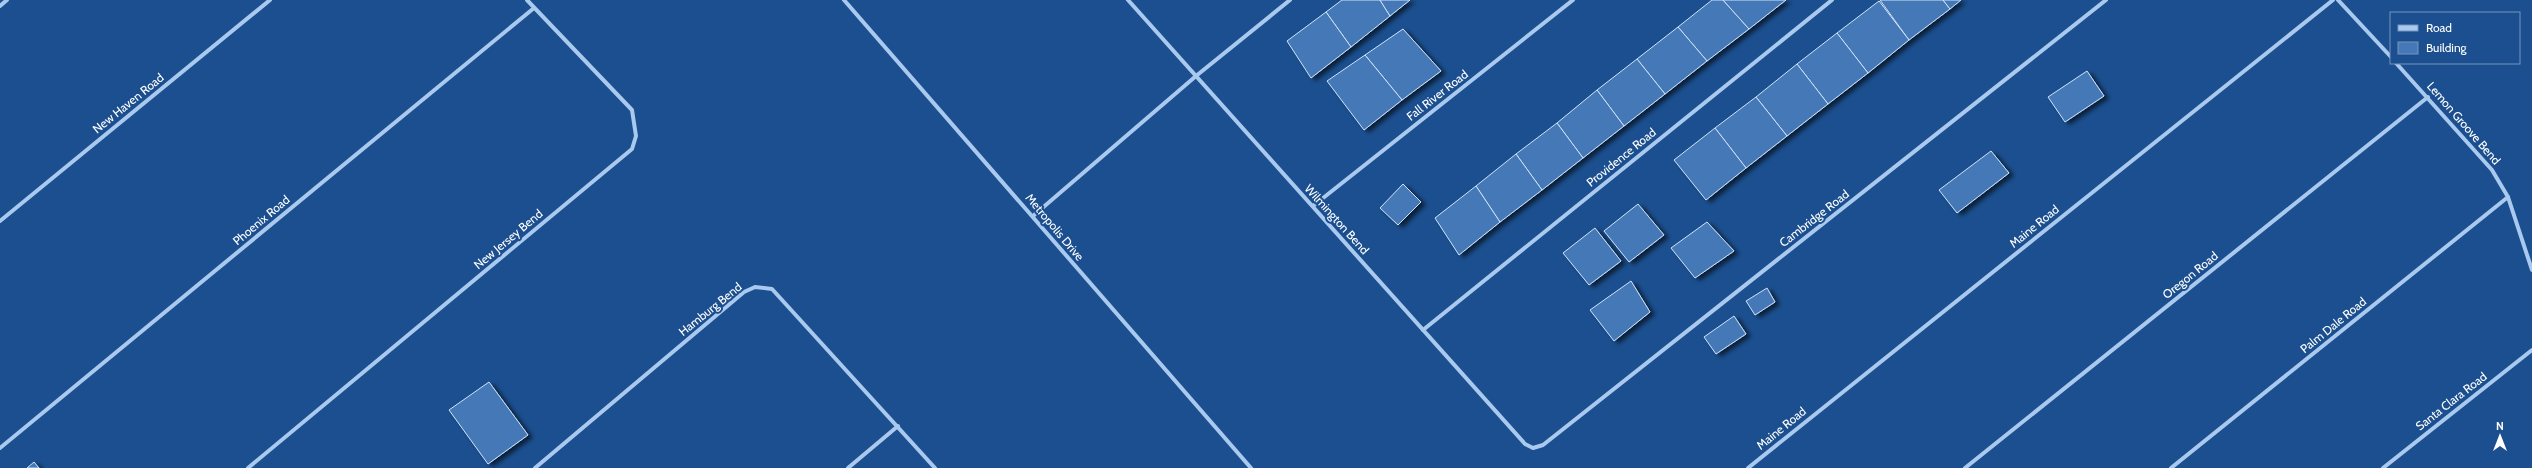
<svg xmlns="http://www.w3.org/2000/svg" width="2532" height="468" viewBox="0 0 2532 468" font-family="Cabin,sans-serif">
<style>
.building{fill:#4478b7;stroke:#cfe3fa;filter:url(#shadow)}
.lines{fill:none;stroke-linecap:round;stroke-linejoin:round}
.street{stroke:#a9c9ee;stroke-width:4}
.labels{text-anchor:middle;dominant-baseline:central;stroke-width:4;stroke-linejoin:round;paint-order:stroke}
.street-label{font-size:12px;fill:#fff;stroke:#1b4f8f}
</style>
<defs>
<filter id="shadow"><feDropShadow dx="4.5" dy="2.5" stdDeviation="2" flood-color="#0009"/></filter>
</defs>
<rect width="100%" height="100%" fill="#1b4f8f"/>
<!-- building -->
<g class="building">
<path d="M1342,0H1380L1390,16L1351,47L1326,12Z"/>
<path d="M1380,0H1410L1390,16Z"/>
<path d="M1712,0H1723L1749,29L1707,61L1678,27Z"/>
<path d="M1723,0H1786L1749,29Z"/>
<path d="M1880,0H1943L1950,9L1909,40Z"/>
<path d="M1943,0H1961L1950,9Z"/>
<path d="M1879,1L1909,40L1868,73L1837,33Z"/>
<path d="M1326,12L1351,47L1311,78L1287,41Z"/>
<path d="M1678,27L1707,61L1665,94L1637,59Z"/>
<path d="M1403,29L1441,71L1402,100L1365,55Z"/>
<path d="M1837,33L1868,73L1828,104L1797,64Z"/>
<path d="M1365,55L1402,100L1364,130L1327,81Z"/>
<path d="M1637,59L1665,94L1624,126L1597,90Z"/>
<path d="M1797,64L1828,104L1787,136L1756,97Z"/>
<path d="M2087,71L2104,96L2065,122L2048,97Z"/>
<path d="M1597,90L1624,126L1583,158L1557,123Z"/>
<path d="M1756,97L1787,136L1746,168L1715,128Z"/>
<path d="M1557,123L1583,158L1542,190L1516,154Z"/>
<path d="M1715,128L1746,168L1706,200L1674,160Z"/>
<path d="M1991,151L2009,173L1957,213L1939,190Z"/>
<path d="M1516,154L1542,190L1500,222L1476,186Z"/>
<path d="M1403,184L1421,202L1398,225L1380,208Z"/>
<path d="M1476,186L1500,222L1459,255L1435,218Z"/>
<path d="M1638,204L1664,235L1629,262L1604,231Z"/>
<path d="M1707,222L1734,251L1695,278L1671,248Z"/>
<path d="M1595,228L1621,261L1589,285L1563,253Z"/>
<path d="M1631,281L1650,312L1614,341L1590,310Z"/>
<path d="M1767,288L1775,302L1755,315L1746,301Z"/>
<path d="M1734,316L1746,334L1716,354L1704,337Z"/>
<path d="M489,382L528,435L488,464L449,410Z"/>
<path d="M34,462L39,468H27Z"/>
</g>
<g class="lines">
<!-- street -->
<g class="street">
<path d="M844,0L1251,468"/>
<path d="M1128,0L1525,444L1533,448L1543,445L2106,0"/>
<path d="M2338,0L2391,57"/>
<path d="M0,6L7,0"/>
<path d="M2396,63L2492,170L2508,197L2532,270"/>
<path d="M1313,206L1573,0"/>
<path d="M1033,216L1196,76L1290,0"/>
<path d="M0,221L270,0"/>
<path d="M1423,330L1832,0"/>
<path d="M0,448L534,8"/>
<path d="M248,468L632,149L636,136L632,110L527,0"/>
<path d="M535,468L744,292L755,287L772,289L935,468"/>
<path d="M848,468L898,426"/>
<path d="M1748,468L2333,0"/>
<path d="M1965,468L2428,97"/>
<path d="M2171,468L2508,197"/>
<path d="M2383,468L2532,350"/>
</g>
</g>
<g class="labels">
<!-- street labels -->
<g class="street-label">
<text transform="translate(1437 95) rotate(-38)">Fall River Road</text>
<text transform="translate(128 103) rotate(-39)">New Haven Road</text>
<text transform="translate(2464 123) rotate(49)">Lemon Groove Bend</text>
<text transform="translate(1621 157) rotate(-39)">Providence Road</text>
<text transform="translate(1814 218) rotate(-38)">Cambridge Road</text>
<text transform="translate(1337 219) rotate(48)">Wilmington Bend</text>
<text transform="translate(261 220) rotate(-40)">Phoenix Road</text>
<text transform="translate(2034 226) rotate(-39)">Maine Road</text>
<text transform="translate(1055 227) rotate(50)">Metropolis Drive</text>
<text transform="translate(508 239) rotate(-40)">New Jersey Bend</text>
<text transform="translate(2190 275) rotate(-39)">Oregon Road</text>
<text transform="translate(710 309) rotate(-39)">Hamburg Bend</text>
<text transform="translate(2333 325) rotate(-39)">Palm Dale Road</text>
<text transform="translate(2451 401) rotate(-38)">Santa Clara Road</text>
<text transform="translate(1781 428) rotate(-39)">Maine Road</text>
</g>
</g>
<!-- legend -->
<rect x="2390" y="12" width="130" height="52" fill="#1b4f8f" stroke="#7695bc"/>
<rect x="2398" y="25" width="20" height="6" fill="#a9c9ee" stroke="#7695bc"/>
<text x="2426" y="32" font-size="12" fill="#ffffff">Road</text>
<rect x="2398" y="42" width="20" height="12" fill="#4478b7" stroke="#7695bc"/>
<text x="2426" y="52" font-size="12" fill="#ffffff">Building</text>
<!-- north arrow -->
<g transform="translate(2500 436)" stroke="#1b4f8f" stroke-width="3" paint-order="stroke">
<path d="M0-3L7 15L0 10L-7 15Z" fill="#ffffff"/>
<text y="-6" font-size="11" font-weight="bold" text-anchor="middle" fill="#ffffff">N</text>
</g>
</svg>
